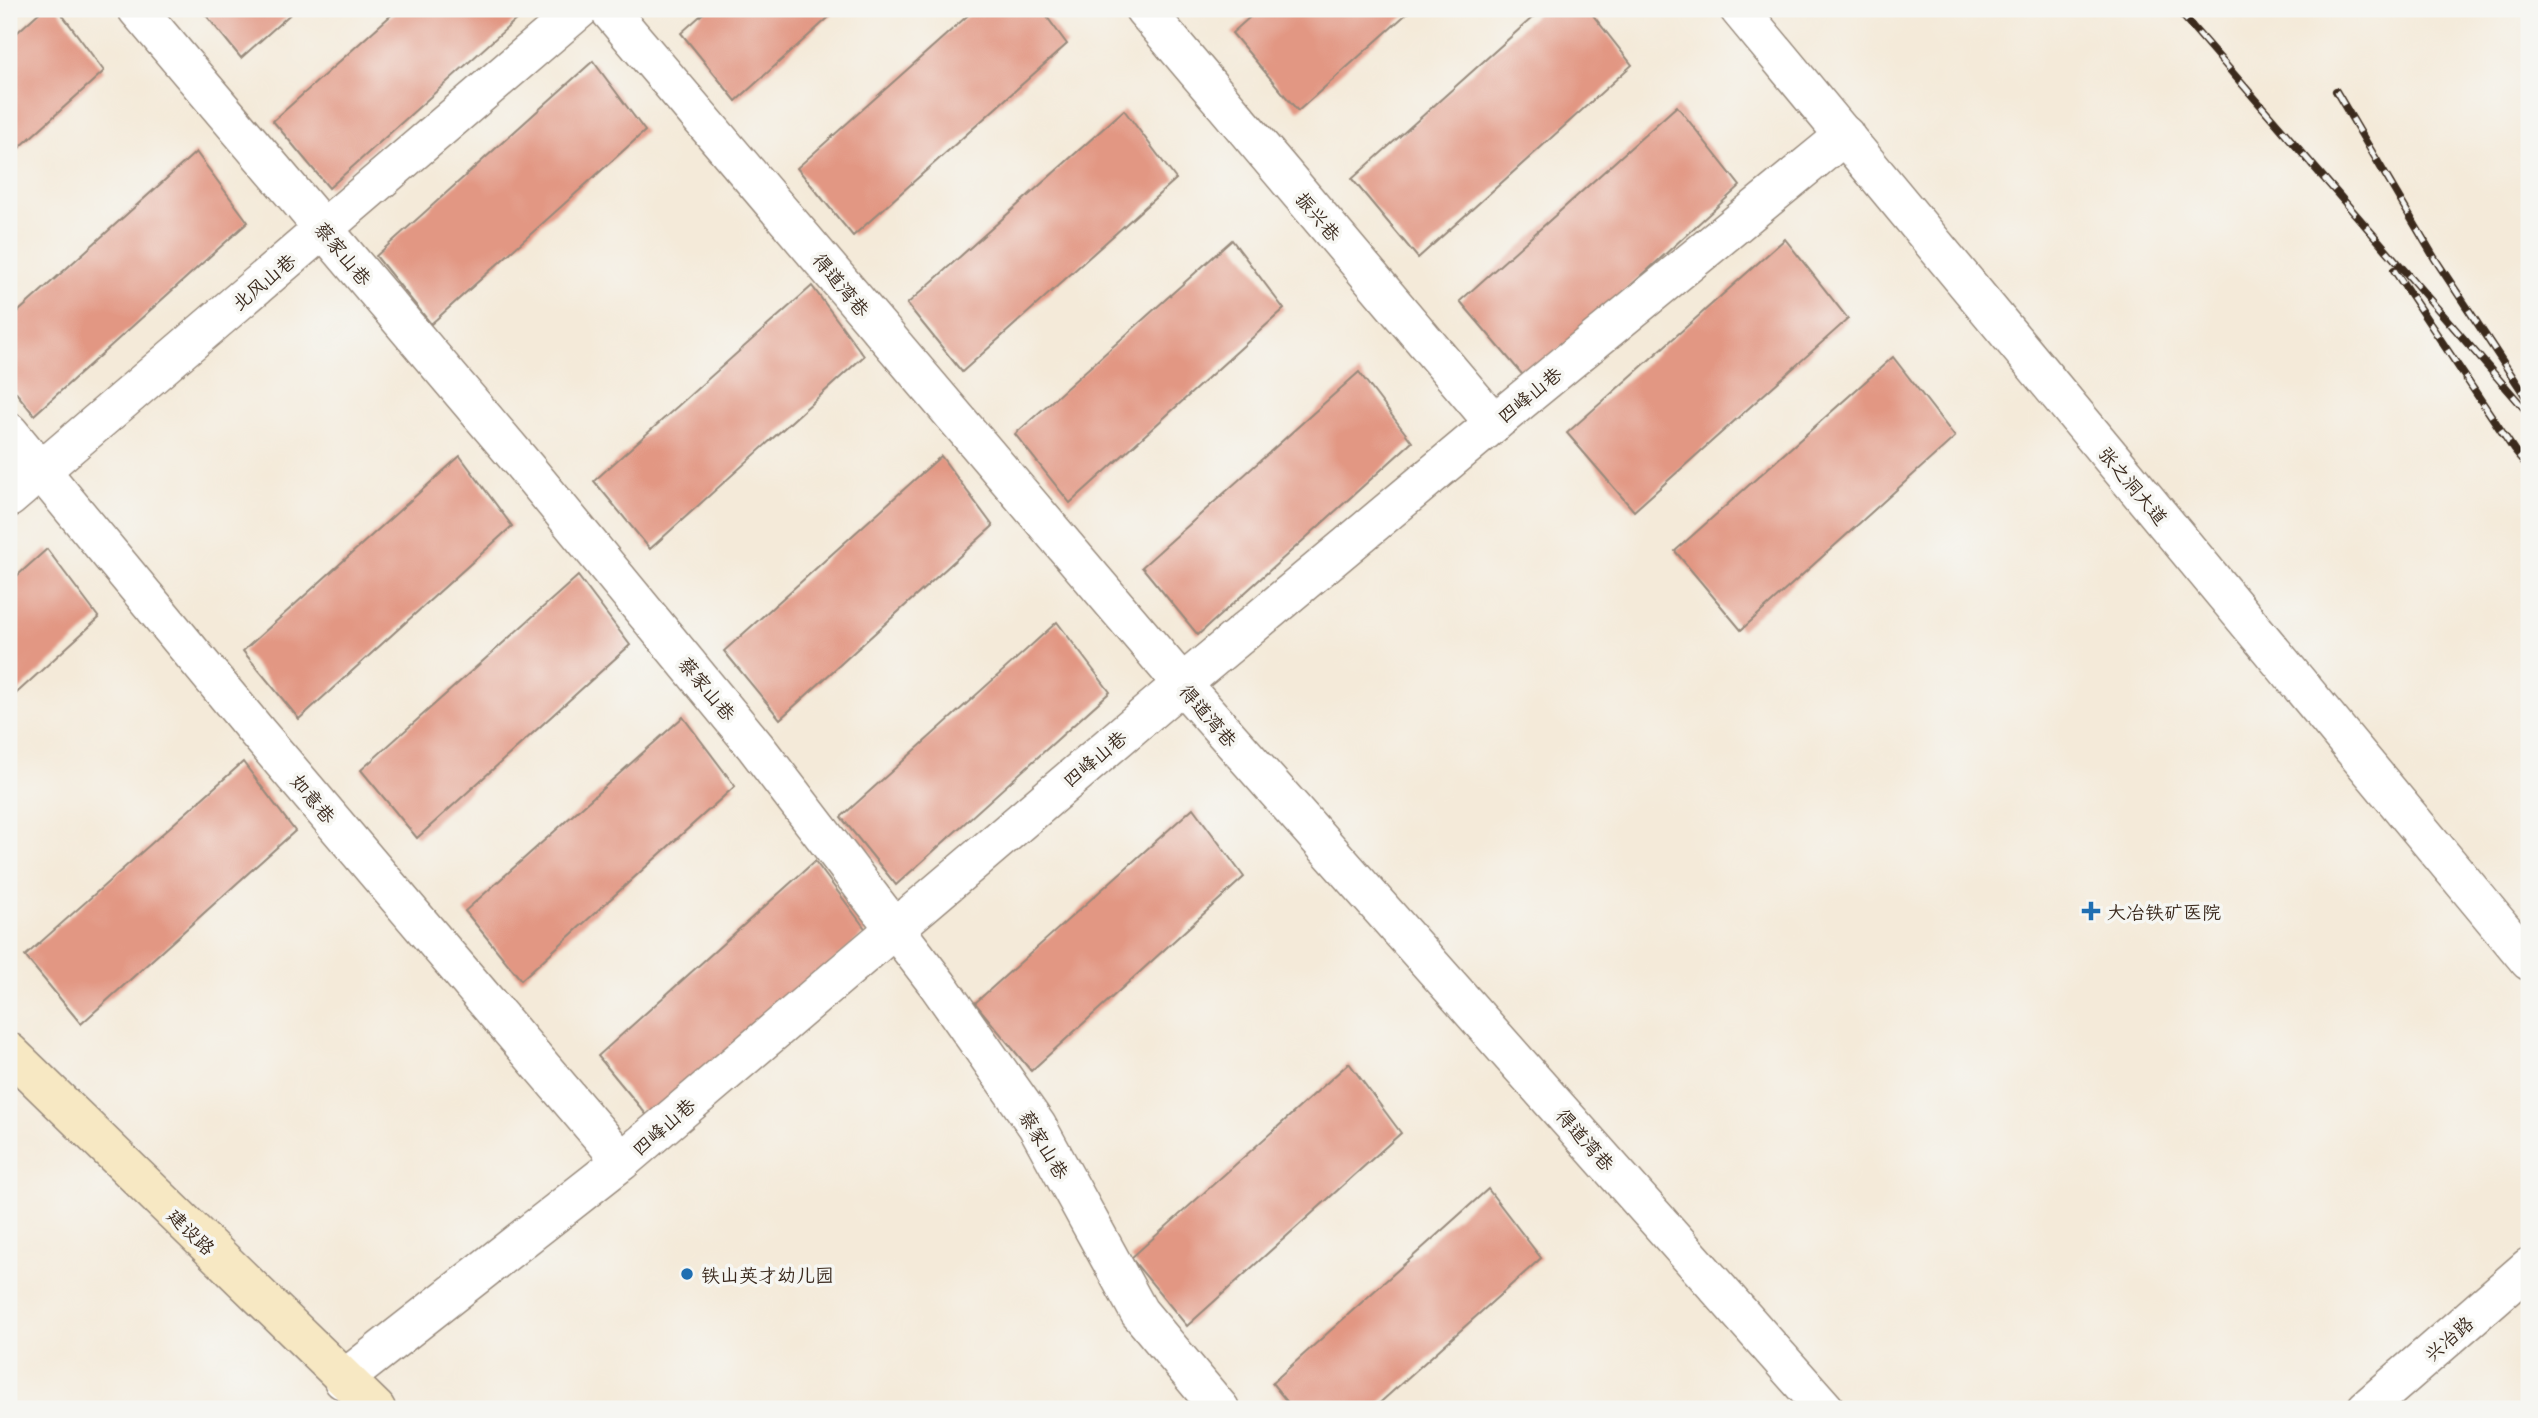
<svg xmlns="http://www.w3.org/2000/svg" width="2538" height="1418" viewBox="0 0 2538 1418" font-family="'Playpen Sans','LXGW WenKai TC',sans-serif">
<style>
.building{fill:#e29783}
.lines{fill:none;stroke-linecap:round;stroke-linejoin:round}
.minor-casing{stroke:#988a7c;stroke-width:41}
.tertiary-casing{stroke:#988a7c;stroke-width:41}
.secondary-casing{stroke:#988a7c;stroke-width:41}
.minor{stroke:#fff;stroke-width:38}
.tertiary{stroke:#fff;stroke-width:38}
.secondary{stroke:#f7e8c3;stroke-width:38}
.rail-casing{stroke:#3b2a1e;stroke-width:8}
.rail{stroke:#f6f6f2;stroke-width:5;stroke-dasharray:16;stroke-linecap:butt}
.poi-dot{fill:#1f6fb2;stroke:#f6f6f2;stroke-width:2.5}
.labels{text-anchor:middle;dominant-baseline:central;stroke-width:7;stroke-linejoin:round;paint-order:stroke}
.street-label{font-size:19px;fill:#3b2a1e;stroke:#f6f6f2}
.poi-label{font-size:19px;fill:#3b2a1e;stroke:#f6f6f2;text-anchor:start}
</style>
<rect width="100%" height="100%" fill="#f6f6f2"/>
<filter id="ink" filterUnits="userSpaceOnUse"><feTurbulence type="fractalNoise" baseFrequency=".0143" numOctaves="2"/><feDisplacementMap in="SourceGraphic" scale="14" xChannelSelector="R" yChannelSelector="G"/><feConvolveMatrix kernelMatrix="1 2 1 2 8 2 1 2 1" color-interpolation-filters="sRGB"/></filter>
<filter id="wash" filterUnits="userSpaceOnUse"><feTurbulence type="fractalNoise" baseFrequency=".00686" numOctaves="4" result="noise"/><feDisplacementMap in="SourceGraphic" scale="28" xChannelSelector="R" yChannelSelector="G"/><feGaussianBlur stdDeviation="1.57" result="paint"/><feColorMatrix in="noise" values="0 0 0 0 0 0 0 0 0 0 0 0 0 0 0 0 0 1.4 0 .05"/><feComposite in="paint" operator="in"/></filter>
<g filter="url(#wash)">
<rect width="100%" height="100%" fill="#f4ead9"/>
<g id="blocks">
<!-- building -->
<g class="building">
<path d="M43,9H58L104,71L9,157V40Z"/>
<path d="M201,9H296L241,58Z"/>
<path d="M398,9H528L329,188L273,121Z"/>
<path d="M708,9H838L736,101L681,33Z"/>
<path d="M975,9H1041L1067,44L853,236L797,168Z"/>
<path d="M1259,9H1412L1298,111L1232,33Z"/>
<path d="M1542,9H1588L1632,65L1418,258L1352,179Z"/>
<path d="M593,61L645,131L431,324L376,256Z"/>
<path d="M1677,106L1740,186L1527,380L1460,301Z"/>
<path d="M1124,110L1176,179L962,372L907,304Z"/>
<path d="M196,152L248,222L34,415L9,384V320Z"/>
<path d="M1785,239L1848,319L1634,511L1567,433Z"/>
<path d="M1232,240L1284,309L1070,503L1015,434Z"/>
<path d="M812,286L864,356L650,549L594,481Z"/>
<path d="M1893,357L1955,437L1741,630L1675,551Z"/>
<path d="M1359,372L1412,442L1198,635L1142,567Z"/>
<path d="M460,456L512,526L299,719L243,651Z"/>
<path d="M941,456L993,526L780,719L724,651Z"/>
<path d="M47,549L99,618L9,700V583Z"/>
<path d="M578,576L630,645L417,838L361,770Z"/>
<path d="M1057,622L1110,692L896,885L841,817Z"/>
<path d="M683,717L735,786L521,980L465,911Z"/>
<path d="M243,762L295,831L81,1024L25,956Z"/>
<path d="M1193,808L1244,877L1031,1071L975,1003Z"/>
<path d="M815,861L867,931L654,1124L598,1056Z"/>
<path d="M1349,1063L1401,1133L1187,1326L1131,1258Z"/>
<path d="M1488,1189L1541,1258L1373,1409H1293L1272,1383Z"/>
</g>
</g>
</g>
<g filter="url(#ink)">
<use href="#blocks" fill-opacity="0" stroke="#988a7c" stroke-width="2"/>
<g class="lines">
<!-- minor casing -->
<g class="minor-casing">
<g id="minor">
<path d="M137,9L527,469L755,746L938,985L1037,1126L1139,1312L1220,1409"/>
<path d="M608,9L1195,699L1825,1409"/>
<path d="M1144,9L1494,423"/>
<path d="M9,432L258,733L622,1161"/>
<path d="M9,498L580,9"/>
<path d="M343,1380L622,1161L1182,684L1494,423L1845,135"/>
</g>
</g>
<!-- tertiary casing -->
<g class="tertiary-casing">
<g id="tertiary">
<path d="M1739,9L2529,961"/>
<path d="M2366,1409L2529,1267"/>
</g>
</g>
<!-- secondary casing -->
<g class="secondary-casing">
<path id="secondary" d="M9,1052L376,1409"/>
</g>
<!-- minor -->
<use href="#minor" class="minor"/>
<!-- tertiary -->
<use href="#tertiary" class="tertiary"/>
<!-- secondary -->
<use href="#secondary" class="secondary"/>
<!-- rail casing -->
<g class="rail-casing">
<g id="rail">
<path d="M2177,9L2529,414"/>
<path d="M2336,91L2435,259L2528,400"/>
<path d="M2394,270L2514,450L2529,468"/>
</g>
</g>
<!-- rail -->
<use href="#rail" class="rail"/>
</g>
</g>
<!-- markers -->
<g class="poi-dot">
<path d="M2087.5 900.5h7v7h7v7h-7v7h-7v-7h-7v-7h7z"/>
<circle cx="687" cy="1274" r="7"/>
</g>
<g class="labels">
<!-- street labels -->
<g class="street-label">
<text transform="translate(1319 216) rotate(50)">振兴巷</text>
<text transform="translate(344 253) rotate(50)">蔡家山巷</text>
<text transform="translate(263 281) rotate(-40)">北风山巷</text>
<text transform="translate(842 284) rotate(50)">得道湾巷</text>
<text transform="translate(1529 394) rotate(-39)">四峰山巷</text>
<text transform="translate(2134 485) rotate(50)">张之洞大道</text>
<text transform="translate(708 688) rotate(50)">蔡家山巷</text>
<text transform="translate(1209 715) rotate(49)">得道湾巷</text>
<text transform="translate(1094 758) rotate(-40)">四峰山巷</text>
<text transform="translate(314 798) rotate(50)">如意巷</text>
<text transform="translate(663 1126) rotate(-41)">四峰山巷</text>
<text transform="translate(1586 1139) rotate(48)">得道湾巷</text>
<text transform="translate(1045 1144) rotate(59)">蔡家山巷</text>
<text transform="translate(192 1231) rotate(44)">建设路</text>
<text transform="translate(2448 1338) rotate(-41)">兴冶路</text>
</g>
<!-- poi labels -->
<g class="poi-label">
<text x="2107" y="911">大冶铁矿医院</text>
<text x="701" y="1274">铁山英才幼儿园</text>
</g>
</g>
<!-- margin -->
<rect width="2538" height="1418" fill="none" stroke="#f6f6f2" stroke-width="35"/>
</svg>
